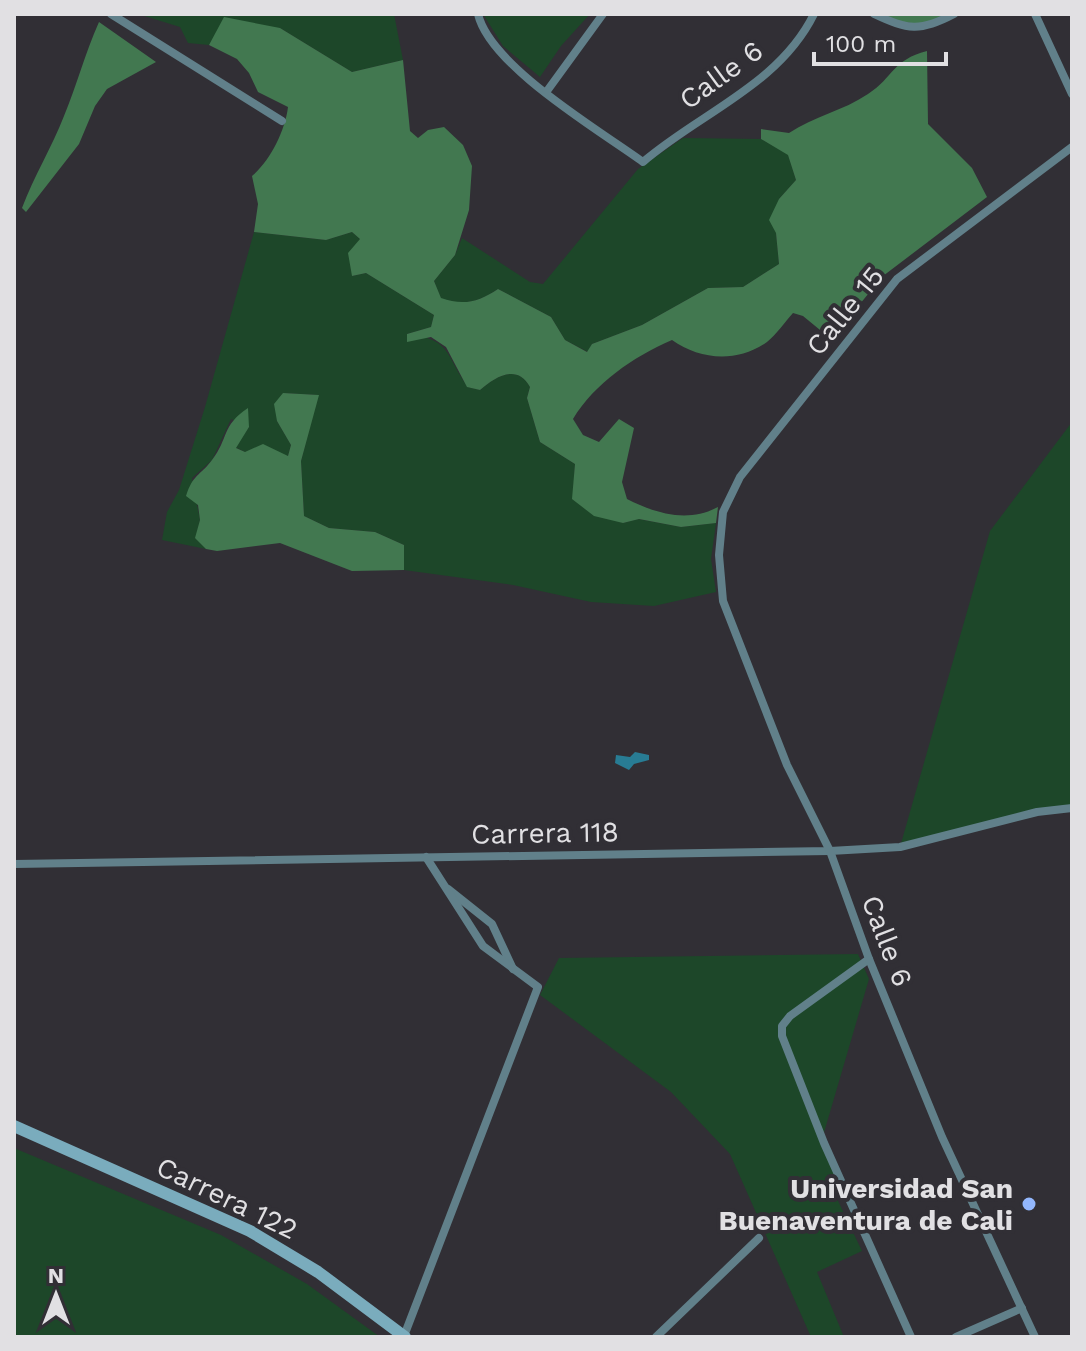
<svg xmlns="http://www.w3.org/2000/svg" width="1086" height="1351" viewBox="0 0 1086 1351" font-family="'Work Sans',sans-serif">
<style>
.green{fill:#1d4729}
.forest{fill:#427850}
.water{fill:#287c94}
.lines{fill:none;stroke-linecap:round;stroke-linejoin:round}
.street{stroke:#61808a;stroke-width:8}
.secondary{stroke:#7aacbd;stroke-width:12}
.poi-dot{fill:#93b7fd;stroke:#312f35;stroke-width:3}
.labels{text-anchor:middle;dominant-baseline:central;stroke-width:8;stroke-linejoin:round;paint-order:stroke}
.street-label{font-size:28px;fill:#e1e0e3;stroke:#312f35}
.poi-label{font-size:28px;font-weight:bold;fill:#e1e0e3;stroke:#312f35;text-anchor:end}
</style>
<rect width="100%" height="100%" fill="#312f35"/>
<!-- green -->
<g class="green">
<path d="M138,14H394L403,60L352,72L280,28L220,29L209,45L188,43L180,27Z"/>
<path d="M483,14H590L561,46L540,77L503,46Z"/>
<path d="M683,138L761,139L788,154L796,180L779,199L776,233L779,264L743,287L708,288L642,325L592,344L588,352L565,340L551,317L498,289C479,302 463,306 441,299L434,281L455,255L462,238L530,282L543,284L638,169Z"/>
<path d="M254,232L326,240L352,232L360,239L352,276L366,273L434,315L431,327L407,334C452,339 445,355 468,387L480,390C495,377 517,363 530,387L527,398L540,442L575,464L573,498L623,523L638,519L681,527L716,523L711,559L716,592L654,606L591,602L513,585L404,570V545L375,532L329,528L304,516L301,461L318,395L283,393L277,421L291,445L288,456L245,452L235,447L249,427L231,419L212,460L192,478L200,520L196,538L206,549L162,540L167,512L179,490L205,407Z"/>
<path d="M1072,422V808L1037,812L900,847L990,531Z"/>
<path d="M858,954L869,979L823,1136L841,1175L829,1182L862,1251L817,1272L844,1337H811L730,1154L671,1092L540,995L559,958Z"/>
<path d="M14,1148L221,1235L307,1284L380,1337H14Z"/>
</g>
<!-- forest -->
<g class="forest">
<path d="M887,14H954L931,26L884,19Z"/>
<path d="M224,17L280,28L352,72L403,60L410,131L418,138L428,130L444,127L463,145L472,166L469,210L455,255L434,281L441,298C463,306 479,302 498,289L551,317L565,340L587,352L592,344L642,325L708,288L743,287L779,264L776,233L769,220L779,199L796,180L788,155L761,139V129L789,133C814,116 843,111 868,94C894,77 892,60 927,51L928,124L972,168L987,197L883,276L831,339L803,316L793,313C785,322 776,335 767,342C737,363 700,360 672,340C633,357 595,383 573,419L583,435L599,442L619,419L634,428L622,482L627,499C657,514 688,523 718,507L716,523L681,527L639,519L623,523L594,516L572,499L575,464L540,442L527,398L530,387C517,363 495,377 480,390L467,387L446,347L431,337L407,342V334L431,327L434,315L366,273L352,276L348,253L360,239L352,232L326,240L254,232L258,204L252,176C270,161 285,131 288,107L258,92L249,73L237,59L209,45Z"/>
<path d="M99,22L156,62L107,89L95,106L79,144L26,212L22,208C34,176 52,147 64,116C77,85 85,53 99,22Z"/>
<path d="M283,393L319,395L301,461L304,516L329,528L375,532L404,545V570L352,571L280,543L217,551L206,549L195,538L200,520L198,505L186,496C193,474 200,476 212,460C229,438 221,426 248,408L249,427L236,448L245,452L263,444L288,456L291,445L277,421L274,404Z"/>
</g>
<!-- water -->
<path class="water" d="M635,752L649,755V760L634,764L629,770L615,763L616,755L630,757Z"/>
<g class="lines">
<!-- street -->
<g class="street">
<path d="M111,14L282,121"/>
<path d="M478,14C490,66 599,130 643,162C700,113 779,85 814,14"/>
<path d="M874,14C908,30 920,32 954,14"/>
<path d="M1035,14L1072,94"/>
<path d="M547,91L603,14"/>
<path d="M14,864L830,851L900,847L1037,812L1072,808"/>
<path d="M448,889L492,924L513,969"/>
<path d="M869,959L790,1016L782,1026V1036L824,1143L911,1337"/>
<path d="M404,1336L538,987L483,946L426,857"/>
<path d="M656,1337L759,1238"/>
<path d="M956,1337L1022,1308"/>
<path d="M1035,1337L942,1137L869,959L830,851L787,765L723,601L719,555L723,512L740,477L897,279L1072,147"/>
</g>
<!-- secondary -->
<path class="secondary" d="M14,1126L250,1231L318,1272L405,1337"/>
</g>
<!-- markers -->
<circle class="poi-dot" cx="1029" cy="1204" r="8"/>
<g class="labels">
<!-- street labels -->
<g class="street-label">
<text transform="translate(721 75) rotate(-36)">Calle 6</text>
<text transform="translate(845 311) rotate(-51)">Calle 15</text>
<text transform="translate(545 833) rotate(-1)">Carrera 118</text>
<text transform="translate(887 941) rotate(69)">Calle 6</text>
<text transform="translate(227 1198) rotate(26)">Carrera 122</text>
</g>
<!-- poi labels -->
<g class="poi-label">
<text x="1013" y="1188">Universidad San<tspan x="1013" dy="32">Buenaventura de Cali</tspan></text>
</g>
</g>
<!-- border -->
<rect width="1086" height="1351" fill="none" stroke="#e1e0e3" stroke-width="32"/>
<!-- north arrow -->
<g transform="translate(56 1295)" stroke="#312f35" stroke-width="6" paint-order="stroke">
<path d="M0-6L14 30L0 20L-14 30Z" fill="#e1e0e3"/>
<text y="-12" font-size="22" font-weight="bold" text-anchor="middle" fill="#e1e0e3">N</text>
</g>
<!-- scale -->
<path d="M814 52v12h132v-12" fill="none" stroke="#e1e0e3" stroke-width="4"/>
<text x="826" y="52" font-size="24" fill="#e1e0e3" stroke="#312f35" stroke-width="6" paint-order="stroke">100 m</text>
</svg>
